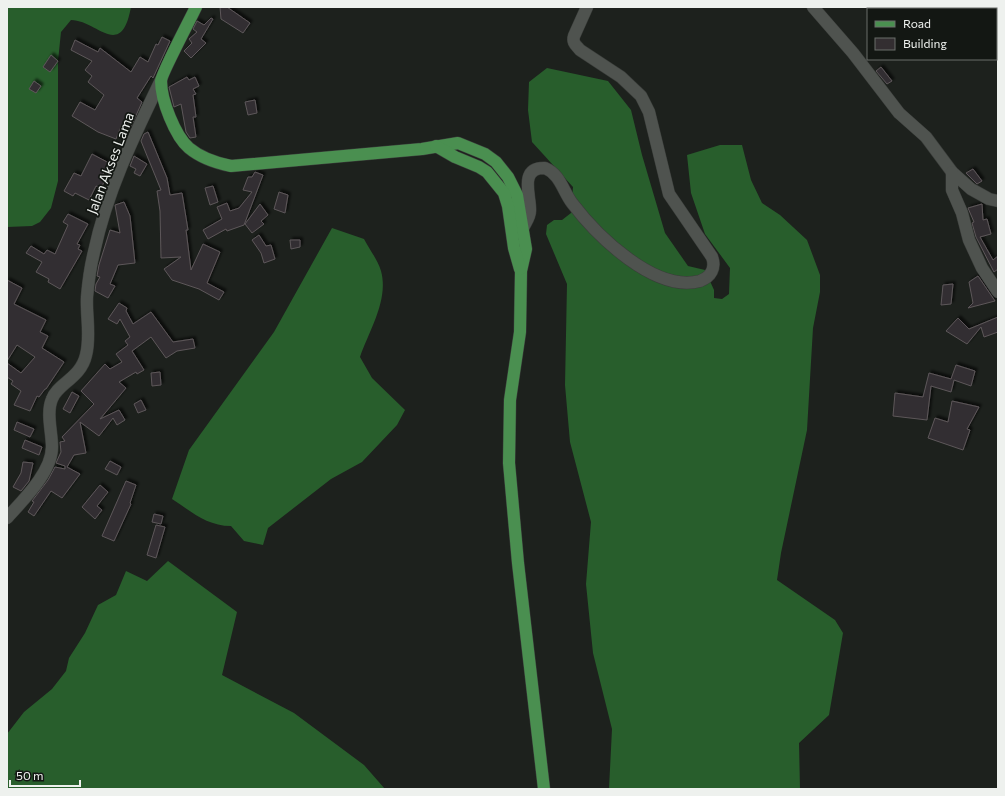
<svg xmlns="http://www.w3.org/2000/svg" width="1005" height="796" viewBox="0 0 1005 796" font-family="Commissioner,sans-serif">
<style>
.forest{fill:#285e2c}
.building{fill:#332e31;stroke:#5d575a;filter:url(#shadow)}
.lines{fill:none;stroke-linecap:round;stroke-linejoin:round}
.minor-casing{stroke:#3a3d3a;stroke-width:13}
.major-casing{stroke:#3a3d3a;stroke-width:13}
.minor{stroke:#4f534f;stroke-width:12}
.major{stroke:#4a8f50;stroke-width:12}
.labels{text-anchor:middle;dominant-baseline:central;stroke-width:3.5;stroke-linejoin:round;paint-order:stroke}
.street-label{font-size:14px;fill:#eef1ee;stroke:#131713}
</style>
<defs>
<filter id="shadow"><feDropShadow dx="2.5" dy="-2.5" stdDeviation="1" flood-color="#0009"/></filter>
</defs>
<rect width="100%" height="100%" fill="#1d211d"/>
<!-- forest -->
<g class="forest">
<path d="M7,7H131C121,61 97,20 71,20L61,32L58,61V181L51,208L40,222L32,226L7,227Z"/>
<path d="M547,68L608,81L631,110L642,155L665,233L688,266L705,270L714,290V298L722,299L729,294L730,268L705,234L691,193L687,155L720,145H742L751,180L762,203L780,215L807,240L820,275V292L813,328L807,430L781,553L777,580L835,620L843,633L829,715L799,743L800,789H609L612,729L593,653L586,584L591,522L570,442L565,385L567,284L546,234L547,225L554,220H562L571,213L573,187L532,142L528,110L529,82Z"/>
<path d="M332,228L364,239C369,249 378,260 381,271C389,300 369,331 360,357L372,378L405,410L397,425L362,462L331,479L268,528L263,545L244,541L231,526C207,526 192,512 172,499L189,450L274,332Z"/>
<path d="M168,561L237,612L222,675L294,713L364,765L385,789H7V734L24,712L52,689L66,671L69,658L85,633L98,605L116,595L126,571L147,581Z"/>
</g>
<!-- building -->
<g class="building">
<path d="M220,7H227L250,23L243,33L221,19Z"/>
<path d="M211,18L213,19L201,39L206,43L191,58L184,51L192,43L189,39L197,32L193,29L197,21L204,25Z"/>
<path d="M162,37L170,41L153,78L151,76L137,98L142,102L130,129L122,124L116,139L98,132L72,116L80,102L95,110L104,95L88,82L92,76L85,70L92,61L71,50L75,40L98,52L100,48L131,72L140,57L148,62L156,44L158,45Z"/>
<path d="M51,55L58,61L50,72L43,67Z"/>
<path d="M881,67L892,81L887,84L876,71Z"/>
<path d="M187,77L189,80L195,77L199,86L193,89L196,94L193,95L196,117H193L196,137L190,138L186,132L181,104L174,107L169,87Z"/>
<path d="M34,81L41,86L36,93L29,89Z"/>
<path d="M255,100L257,113L248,115L245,102Z"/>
<path d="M148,132L167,178L170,195L182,193L188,230H186L191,270L203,244L220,252L207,283L224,292L219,300L199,289L172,280L164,269L181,257L161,258L160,211L157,191L161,190L141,141L144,134Z"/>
<path d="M92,154L109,163L101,178L105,180L101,188L96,186L89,200L75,193L73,196L64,191L74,173L81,176Z"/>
<path d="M134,156L147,164L140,176L134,173L136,169L130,166Z"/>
<path d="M973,169L982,181L977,184L966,173Z"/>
<path d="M255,172L263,175L244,225L227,231L226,229L208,239L203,230L222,219L217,207L227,203L230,211L239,208L252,192L243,190L248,177H252Z"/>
<path d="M213,186L218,202L210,205L205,188Z"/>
<path d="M279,192L288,195L285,213L274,209Z"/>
<path d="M124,202L130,216L135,263L118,265L110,284L115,286L108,298L95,291L96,284L100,277L97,276L99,265L110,230L120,233L115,205Z"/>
<path d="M260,204L268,215L261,221L264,224L252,233L245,224Z"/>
<path d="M982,204L983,220L987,219L991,234L980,237L993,260L998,256V269L994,272L976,237L972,223L974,222L968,208Z"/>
<path d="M68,214L88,224L77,244L80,245L78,249L82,251L60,289L48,282L49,279L36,272L42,262L26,253L31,246L44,254L47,250L55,254L68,225L63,222Z"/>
<path d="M259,235L266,246L271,245L275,259L264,263L261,253L252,240Z"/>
<path d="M290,240H300V247L291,249Z"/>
<path d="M978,276L995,301L968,308L973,303L969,282Z"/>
<path d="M7,280L22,288L14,304L46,320L40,332L48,336L42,348L64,362L46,389H45L39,397L37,396L30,411L14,405L21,391L11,384L13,381L7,377V363L21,373L35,357L17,345L7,361Z"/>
<path d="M953,284L951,304L941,305L943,285Z"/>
<path d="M119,303L127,308L126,311L133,324L151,312L173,342L193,339L195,348L177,351L166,358L151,337L132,351L144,370L137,374L136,372L119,382L126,388L100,419L119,410L125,420L117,425L113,418L99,436L80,422L86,453L74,455L67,467L80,474L62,498L51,491L34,516L28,512L34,502L32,501L48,480L55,467L65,469V466L56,463L61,452L60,442L65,441L62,437L94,404L81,391L105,364L110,369L122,362L116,354L128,345L125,341L130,337L120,319L117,324L108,319Z"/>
<path d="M998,317V332L984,337L981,327L967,344L946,331L958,318L969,329Z"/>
<path d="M956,365L975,371L971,386L954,380L951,392L931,386L927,420L893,416L895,393L923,397L929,373L951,379Z"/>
<path d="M160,372L161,385L152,386L151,373Z"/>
<path d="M72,392L79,396L70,413L63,409Z"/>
<path d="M141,400L146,410L138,413L134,404Z"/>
<path d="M952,401L979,407L967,429L970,430L963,450L928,438L935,418L948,422Z"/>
<path d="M17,422L34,429L30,437L14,430Z"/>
<path d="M25,440L42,447L39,455L22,448Z"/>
<path d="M110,461L121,467L117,475L105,469Z"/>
<path d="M23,462L33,463L29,481L21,491L13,487L21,473Z"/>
<path d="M126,481L136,485L130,503L131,504L114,541L102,536Z"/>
<path d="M100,485L108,492L97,506L102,510L95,519L82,507Z"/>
<path d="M154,514L163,516L161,524L152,522Z"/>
<path d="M156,525L165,527L156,558L147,555Z"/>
</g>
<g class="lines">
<!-- minor casing -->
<g class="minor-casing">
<g id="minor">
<path d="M813,7L853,53L899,113L926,137L952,172L971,189L989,199L998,201"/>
<path d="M952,172V190L962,213L969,240L982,268L998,292"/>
<path d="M523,228C526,222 530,217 530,211C531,197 518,167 545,168C560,174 563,191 572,203C597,236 655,293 700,281C711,277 716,268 712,257L669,194L649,112L641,96L621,77L580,50C576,45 572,43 574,36L587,7"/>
<path d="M7,518C23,500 52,472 52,447C52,432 46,413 52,399C57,384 81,378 86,355C91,336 86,316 87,297C88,285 91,264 94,252C107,191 134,136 161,80"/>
</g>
</g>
<!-- major casing -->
<g class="major-casing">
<g id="major">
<path d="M196,7C191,18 161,74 161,81C161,100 175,136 189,148C201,158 216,163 231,166L422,149L458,143L485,154L496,162L508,177L517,195L526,249L521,271L520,332L510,400L509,463L518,563L544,789"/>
<path d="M436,146L455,157L479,167L487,172L504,193L508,206L514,248L520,269"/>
</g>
</g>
<!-- minor -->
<use href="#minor" class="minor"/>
<!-- major -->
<use href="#major" class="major"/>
</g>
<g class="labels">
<!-- street labels -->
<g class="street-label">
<text transform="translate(110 163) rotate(-69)">Jalan Akses Lama</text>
</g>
</g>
<!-- border -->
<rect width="1005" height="796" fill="none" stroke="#eef1ee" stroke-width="16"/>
<!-- legend -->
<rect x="867" y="8" width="130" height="52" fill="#131713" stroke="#6b6e6b"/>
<rect x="875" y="21" width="20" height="6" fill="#4a8f50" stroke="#6b6e6b"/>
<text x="903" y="28" font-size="12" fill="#eef1ee">Road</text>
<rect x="875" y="38" width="20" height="12" fill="#332e31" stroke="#6b6e6b"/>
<text x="903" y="48" font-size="12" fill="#eef1ee">Building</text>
<!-- scale -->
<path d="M10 780v6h70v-6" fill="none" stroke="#eef1ee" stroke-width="2"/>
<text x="16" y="780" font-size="12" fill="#eef1ee" stroke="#131713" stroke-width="3" paint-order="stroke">50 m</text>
</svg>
